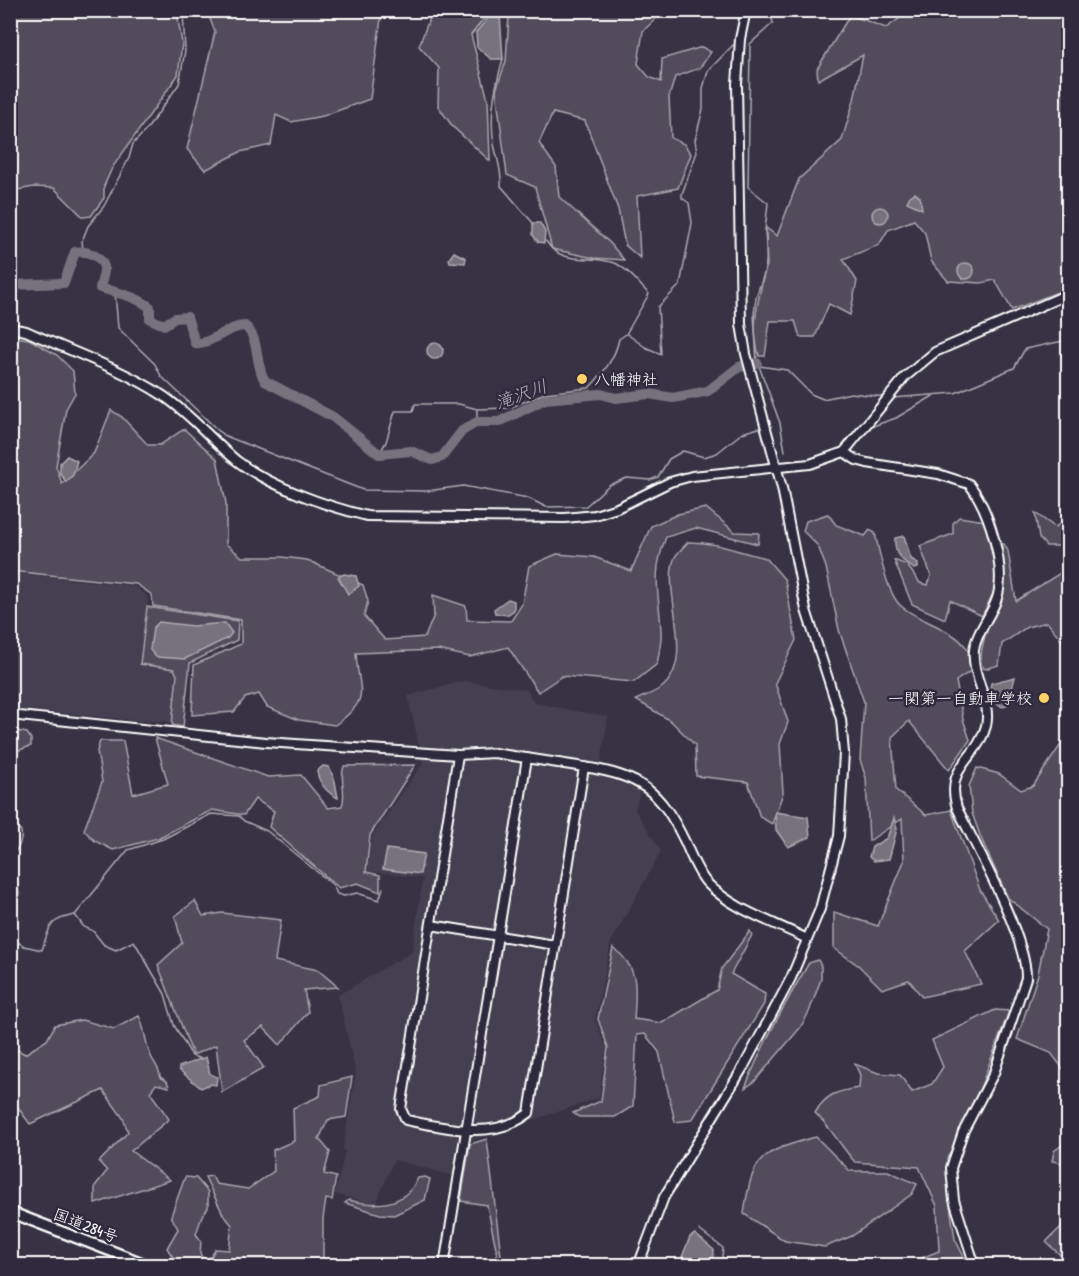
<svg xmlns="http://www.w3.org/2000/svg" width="1079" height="1276" viewBox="0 0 1079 1276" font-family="'Patrick Hand','Klee One',sans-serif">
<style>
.built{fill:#444051}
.green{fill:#514c5c;stroke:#a8a6ae;stroke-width:1.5}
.water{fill:#76737f;stroke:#adabb2;stroke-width:1.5}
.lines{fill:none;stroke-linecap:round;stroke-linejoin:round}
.stream{stroke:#adabb2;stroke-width:1.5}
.river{stroke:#76737f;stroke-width:10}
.secondary-casing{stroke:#fff;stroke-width:12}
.highway-casing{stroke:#fff;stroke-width:14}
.secondary{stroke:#2f2a3d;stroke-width:8}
.highway{stroke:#2f2a3d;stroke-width:9}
.poi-dot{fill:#ffd166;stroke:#2f2a3d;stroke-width:2}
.labels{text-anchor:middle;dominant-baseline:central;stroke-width:5;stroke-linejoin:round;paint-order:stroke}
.poi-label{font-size:16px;fill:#fff;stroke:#2f2a3d;text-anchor:start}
.street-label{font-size:16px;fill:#fff;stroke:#2f2a3d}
.water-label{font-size:18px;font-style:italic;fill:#b4b2b9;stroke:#2f2a3d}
</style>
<rect width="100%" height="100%" fill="#373345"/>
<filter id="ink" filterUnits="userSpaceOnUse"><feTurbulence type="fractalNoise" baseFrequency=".0167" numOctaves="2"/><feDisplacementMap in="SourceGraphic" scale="12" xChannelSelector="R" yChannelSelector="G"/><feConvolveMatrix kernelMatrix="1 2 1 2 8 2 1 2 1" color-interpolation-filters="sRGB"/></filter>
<g filter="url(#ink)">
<!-- built -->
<g class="built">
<path d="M11,573L134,586L147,596V607L238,621L189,661L182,722L140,721L11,708Z"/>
<path d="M462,681L527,690L534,703L608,717L599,774L619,780L640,791L635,810L661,851L611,942L595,1019L606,1048L599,1098L472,1140L459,1147L454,1176L394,1160L376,1204L335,1194L345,1152L343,1149L356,1073L338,995L412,952L423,878L367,871L372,836L423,763L408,696Z"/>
</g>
<!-- green -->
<g class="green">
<path d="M11,10L180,11L178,19L182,43L178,75L112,168L104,186V198L91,216L83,217L54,188L34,187L11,191Z"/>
<path d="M207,11H382L370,99L323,116L291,122L276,115L271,145L240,152L205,170L187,149L215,32Z"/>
<path d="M432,11H490L471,35L488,100L490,161L453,127L438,106L439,68L419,46Z"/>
<path d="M502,11H664L643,31L638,64L649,77L661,82L662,59L702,47L711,52L700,68L675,77L669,97L671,138L684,144L691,154L678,188L637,196L640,258L625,245L618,209L585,121L553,113L539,143L556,167L559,197L610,243L624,260L594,258L552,249L535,187L507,175L496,90L506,61L509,16Z"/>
<path d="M910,11H1068V288L1012,310L995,280L981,283L948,281L931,261L925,233L914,220L888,230L879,245L843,259L857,281L850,315L829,304L815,337H800L795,321H770L765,356H759C749,318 761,297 766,262C767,251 766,239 766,228L777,236L799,179L842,140L854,100L863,55L818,80L817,69L850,15L886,28Z"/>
<path d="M11,337L29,339L57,355L73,371L75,393L66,409L56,466L62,484L94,453L111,410L122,417L148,445H160L184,429L217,459L226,503V544L242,557H282L307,560L363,585L368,601L364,616L385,640L425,637L434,615L433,595L466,606L467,620L511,621L522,604L529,566L557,554L594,557L631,571L651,526L678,514L706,508L735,532L759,533L758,544L696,528L666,537C651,575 659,592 661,630C662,641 659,653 657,664L634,682L562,676L538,692L508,647L470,657L438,650L356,653C358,692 373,698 335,725L299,720L267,707L259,694L245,698L234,712L192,715L194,665L241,644V620L153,606L152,595L136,584L11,571Z"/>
<path d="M1035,513L1055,527L1068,518V546H1046L1039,538Z"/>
<path d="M828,514L836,525L865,536L870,530L875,533C879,551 887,594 901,606C925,627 974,630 972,670L956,681L963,719L970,740L949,770L909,721L892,737L896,790L926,815L951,810L980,890L999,920L965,951L981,984L922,997L909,980L882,989L859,966L834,948V912L878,926L904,861L902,819L869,841L866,778L860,760L864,702L839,630L826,567L818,546L803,531L806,521Z"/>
<path d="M959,517L985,521L998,583L982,616L950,600L945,619L912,604L894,560L907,565L920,583L928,585L931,575L920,546L953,534V523Z"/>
<path d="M688,542C719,542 737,552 766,558L785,580L796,640L775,683L788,722L780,744L783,793L772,824L760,817L748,782L696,776L695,745L671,721L636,700C644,696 654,693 661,688C698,660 660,589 675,557C678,552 684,547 688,542Z"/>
<path d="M999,544H1004L1008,551L1016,601L1068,568V648L1047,622L1027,627L1002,644L999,665L985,669L981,665C979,636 996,617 1002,590C1006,574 1003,559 999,544Z"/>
<path d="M147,607L238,621L237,640L190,663L183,727L172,725L177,675L174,669L140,664Z"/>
<path d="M11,730L27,733L31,739V746L11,753Z"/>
<path d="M155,738L268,777L301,775L328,808L342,806C347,792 339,779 344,766L415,765L370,835L366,872L380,875V892L358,883L339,888L269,827L274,811L255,799L244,815L212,810L158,838L113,850L95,841L84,830L102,782L97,751L100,741H123L133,794L168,784Z"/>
<path d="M1068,739V1075L1051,1053L1017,1039L1038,974L1047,929L1008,898L981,838L972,813L969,786L977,768L999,774L1021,790L1033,786L1062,743Z"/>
<path d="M195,901L203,916L222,913L281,920L275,961L318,970L338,987L304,990L308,1012L280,1045L263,1027L244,1040L264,1068L222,1092L216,1045L193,1055L158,965L182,943L175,916Z"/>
<path d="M750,931L752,935L731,974L765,994L764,1004L692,1120L675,1122L659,1052L645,1034L637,1035L633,1106L615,1117H579L573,1113L601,1101L608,1047L598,1019L613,948C640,967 636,989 634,1019L662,1023L717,990L722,968Z"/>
<path d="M818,960L821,966V979L809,1012L800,1028L754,1082L745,1088C762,1045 785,1003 809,963Z"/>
<path d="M995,1010L1009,1011L981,1086L947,1159L948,1192L955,1239L968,1265H913L911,1262L939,1251L937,1206L919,1167L855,1162C841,1147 830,1126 815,1113C826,1094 837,1091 859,1088L860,1075L855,1064L878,1073L900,1075L912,1092L932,1084L943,1067L932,1040Z"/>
<path d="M139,1016C145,1028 145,1042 150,1054C153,1063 160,1067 160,1077L167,1081L169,1087L156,1084L150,1092L169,1119L131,1151L170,1180L95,1204V1186L107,1171L99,1162L128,1132L123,1118L103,1090L30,1124L11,1098V1046L25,1054L47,1040L55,1025L82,1020L114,1029Z"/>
<path d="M352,1077L346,1117L328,1120L319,1139L330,1152L324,1174L336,1177L332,1200L326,1199L323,1219V1265H178L167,1248L178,1229L171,1216L185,1177L196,1178L208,1192V1208L202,1216L196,1234L201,1241L200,1253L203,1259L211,1257L215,1249L229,1250L232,1225L223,1214L205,1177L212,1176L216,1184L248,1189L274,1171L273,1150L294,1141L293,1108L320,1096L321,1085Z"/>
<path d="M816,1137L850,1171H888L917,1184L912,1194L852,1236L825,1247L785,1241L744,1214C752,1155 761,1152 816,1137Z"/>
<path d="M487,1139L501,1256L499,1265H496L497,1253L487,1205L461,1201L470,1144Z"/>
<path d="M1068,1141V1156L1062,1163L1052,1161L1054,1151Z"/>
<path d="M425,1177L430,1179L425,1200L394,1215L380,1214L345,1203L349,1200C376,1207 405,1206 418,1178Z"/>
<path d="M1068,1220V1262L1046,1242Z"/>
</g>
<!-- water -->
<g class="water">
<path d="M494,11L500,15L503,59H491L477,47L476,32Z"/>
<path d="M915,193L920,197L922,209L907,202L910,196Z"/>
<circle cx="880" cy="215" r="8"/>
<path d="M533,223H540L545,232L544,243L538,242L533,235Z"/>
<path d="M454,252L466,258L465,263L450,262L449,259Z"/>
<circle cx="966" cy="271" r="8"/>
<circle cx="435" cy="351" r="8"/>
<path d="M67,456L77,461L73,475L66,482L60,473V463Z"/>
<path d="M904,536L911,559L918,563V568L914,569C901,559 894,556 895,538Z"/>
<path d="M344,574L356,576L359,586L348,594L338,577Z"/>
<path d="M508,599L514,601V610L507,615L495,613L494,609Z"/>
<path d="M159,622L193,626L225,623L232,633L228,638L185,659L156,657L150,650L153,628Z"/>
<path d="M1015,677L1008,704L1003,707L995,703L990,690L991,683Z"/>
<path d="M323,766L329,767L335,781L338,798C328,794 318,782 317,771Z"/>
<path d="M775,812L808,817L810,837L788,847L776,830Z"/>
<path d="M894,818L897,829L889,859L874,861L869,857L872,847L887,838Z"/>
<path d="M387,849L424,854L420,874L383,869Z"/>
<path d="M206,1057L210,1074L217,1077L216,1085L210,1084L201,1088L179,1070V1067Z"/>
<path d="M695,1234L714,1250L713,1263L688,1265L690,1259L682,1257L690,1237Z"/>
</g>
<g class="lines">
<!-- stream -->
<g class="stream">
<path d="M770,10L773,23L750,44L748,187L768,203L765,230L767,265L756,297L754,314L757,363L759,366L787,370L811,394L823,399L851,393L885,397"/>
<path d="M503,59C495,87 489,115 494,144C497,159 502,170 501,186L533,223"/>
<path d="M83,250L82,241L88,226L104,206L129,158L133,144L147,129L179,84L185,51L183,10"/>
<path d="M115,292L118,328L155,364L161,376L223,435L363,490L427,491L463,486L528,498L546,507L586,506L609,485L627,478L650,480L658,477L669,459L683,451L704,457L717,453L742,433L759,428"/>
<path d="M627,334L645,347L661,354L658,307L680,285L692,223L689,203L682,198V194L697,152L695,140L703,109V88L708,71L733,45H737"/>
<path d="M759,366L780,423L785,451"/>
<path d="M893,398L955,393L1014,368L1025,349L1068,340"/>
<path d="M477,410V422"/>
<path d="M873,426L896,418L933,396"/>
<path d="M379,454L386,442L395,411H413L415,404H459L477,409L509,408L545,393L589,388C603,373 615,359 619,339L626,334L649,294C639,284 629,270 617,264C594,253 562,268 546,241"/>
<path d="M10,792L13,795L10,797"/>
<path d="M10,813L14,825L21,831C23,842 17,850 10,858"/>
<path d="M10,876L17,884L19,894L10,901"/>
<path d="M75,915L84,927L93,931L104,945L116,950L134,941L165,994L174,1025L192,1056L202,1059"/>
<path d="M10,937L24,946L42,950C50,926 48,920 75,915L128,850L163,839L211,814L239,816L244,821L267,831L333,885L337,894L344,896L357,893L379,900L383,888"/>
<path d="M699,1230L723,1248L721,1266"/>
</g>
<!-- river -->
<path class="river" d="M10,285L64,283L75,252C85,250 101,255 104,267C105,273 101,282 100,288C118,293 135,296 150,307V319L164,325L175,318L187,317L195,343C211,345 227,326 245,326C261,340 254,364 265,381L333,417L379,454L411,451L432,460L442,457L462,431L477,422H499L545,399L601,394L616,398L649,394L673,398L708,391L739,367L757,363"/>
<!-- secondary casing -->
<g class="secondary-casing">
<g id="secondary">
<path d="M10,328L26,331C70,351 122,369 162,395C191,414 211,440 237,461C271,487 326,506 367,516L565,518L595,515L617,508L670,482L692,476L810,464L844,452L905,377L935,352L1068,294"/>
<path d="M844,452L856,460L867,463L938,474L969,484C989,509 1008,570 996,601C990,617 976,633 974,650C971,676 992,701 986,726C977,761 944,765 957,808C976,847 1027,938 1026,978L994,1073L963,1132L951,1168L954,1200L975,1266"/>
<path d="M10,715L266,742L458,755"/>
<path d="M494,753L584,767L529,1113C494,1141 446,1128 406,1120L401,1109L458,755Z"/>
<path d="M584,767C641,776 660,790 685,842C691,855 697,872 707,883C733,910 774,922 807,939"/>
<path d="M431,925L555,945"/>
<path d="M444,1266L527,758"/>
<path d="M638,1266L664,1197L744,1066L791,978L820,909L839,836L844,753L841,719L806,610L782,488L746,354L741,324L737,84L740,39L746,10"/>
</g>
</g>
<!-- highway casing -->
<g class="highway-casing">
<path id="highway" d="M10,1212L150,1266"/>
</g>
<!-- secondary -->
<use href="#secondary" class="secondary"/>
<!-- highway -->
<use href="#highway" class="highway"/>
</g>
</g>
<!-- markers -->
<g class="poi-dot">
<circle cx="582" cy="379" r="6"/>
<circle cx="1044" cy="698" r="6"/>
</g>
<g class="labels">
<!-- poi labels -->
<g class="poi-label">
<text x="594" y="379">八幡神社</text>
<text x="1032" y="698" text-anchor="end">一関第一自動車学校</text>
</g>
<!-- street labels -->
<g class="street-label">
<text transform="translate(86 1225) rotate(21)">国道284号</text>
</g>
<!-- water labels -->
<g class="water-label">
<text transform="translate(521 394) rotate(-20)">滝沢川</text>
</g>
</g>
<!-- margin -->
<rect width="1079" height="1276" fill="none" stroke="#2f2a3d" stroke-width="36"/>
<rect x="18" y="18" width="1043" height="1240" fill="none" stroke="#fff" stroke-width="2" filter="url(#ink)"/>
</svg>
